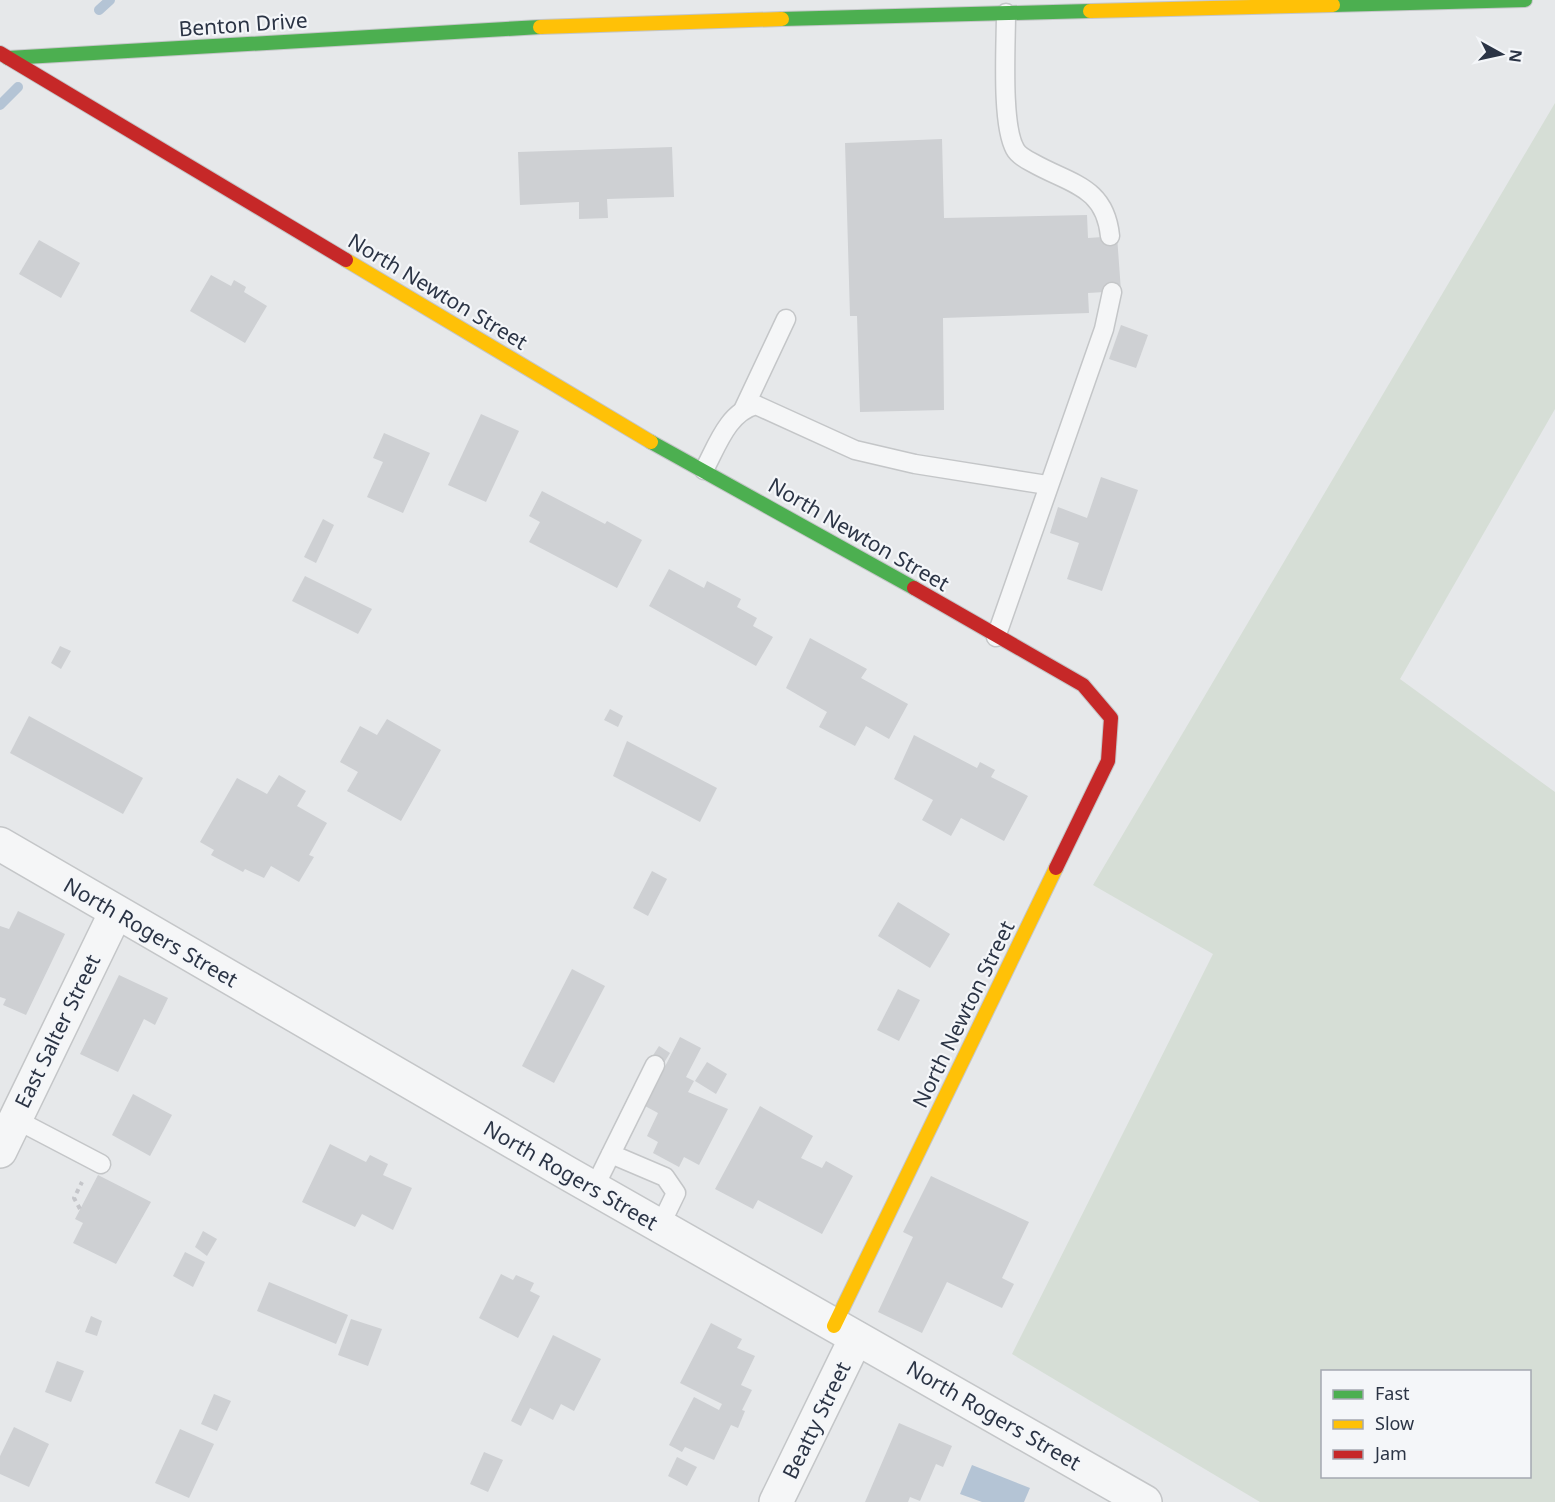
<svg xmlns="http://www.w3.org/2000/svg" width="1555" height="1502" viewBox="0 0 1555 1502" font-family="'Noto Sans',sans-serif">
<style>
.green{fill:#d6ded6;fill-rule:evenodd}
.water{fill:#b4c4d5}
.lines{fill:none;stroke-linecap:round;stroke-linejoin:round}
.stream{stroke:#b4c4d5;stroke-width:10}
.building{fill:#ced0d3}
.lane-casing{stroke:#c4c6c8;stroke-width:21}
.street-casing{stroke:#c4c6c8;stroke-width:36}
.fast-casing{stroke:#c4c6c8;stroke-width:16}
.slow-casing{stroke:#c4c6c8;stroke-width:16}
.jam-casing{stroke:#c4c6c8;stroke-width:16}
.path{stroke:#c5c6ca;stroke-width:4;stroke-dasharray:4.5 4.5;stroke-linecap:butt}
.lane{stroke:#f5f6f7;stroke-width:18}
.street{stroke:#f5f6f7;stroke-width:33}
.fast{stroke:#4caf50;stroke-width:14}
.slow{stroke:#ffc107;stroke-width:14}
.jam{stroke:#c62828;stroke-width:14}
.labels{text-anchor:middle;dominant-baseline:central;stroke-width:4.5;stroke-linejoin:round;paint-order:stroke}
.street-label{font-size:21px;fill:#2b3445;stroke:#f4f6f9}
</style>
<rect width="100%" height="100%" fill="#e6e8ea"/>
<!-- green -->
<path class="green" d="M1555,103V409L1400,679L1555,792V1502H1260L1012,1354L1213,954L1093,885ZM1322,1372H1530V1476H1322Z"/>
<!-- water -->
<path class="water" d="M972,1465L1030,1488L1024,1502H982L960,1494Z"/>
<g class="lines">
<!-- stream -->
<g class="stream">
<path d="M99,10L110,0"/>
<path d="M0,105L18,87"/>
</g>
</g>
<!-- building -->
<g class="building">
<path d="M942,139L944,218L1087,215L1088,238L1117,236L1121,291L1088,293L1089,313L943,318L944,410L860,412L857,316H850L845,143Z"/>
<path d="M672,147L674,197L607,199L608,218L579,219V202L520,205L518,152Z"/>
<path d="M39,240L80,263L61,298L19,274Z"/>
<path d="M211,275L231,286L234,280L246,287L244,292L267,306L245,343L190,311Z"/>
<path d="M1121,325L1148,335L1136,368L1109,359Z"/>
<path d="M481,414L519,431L486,502L448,485Z"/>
<path d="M384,433L430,453L403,513L367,497L383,462L373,458Z"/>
<path d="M1101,477L1138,490L1102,591L1067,579L1079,543L1050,533L1058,507L1087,518Z"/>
<path d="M542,491L605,524L607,521L642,540L617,588L529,542L540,522L529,516Z"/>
<path d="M323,519L334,525L316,563L304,557Z"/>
<path d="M669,569L704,588L707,581L741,599L737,607L757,618L753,626L773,637L756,666L649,606Z"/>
<path d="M305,576L372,609L358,634L292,601Z"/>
<path d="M810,638L867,669L861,678L908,704L889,739L866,726L855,746L819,727L827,712L786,688Z"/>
<path d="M60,646L71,651L61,669L51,663Z"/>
<path d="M610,709L623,716L618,727L604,720Z"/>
<path d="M29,716L143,778L123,814L10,753Z"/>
<path d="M387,719L441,750L401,821L347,791L358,772L340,762L360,726L377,735Z"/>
<path d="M914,735L977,768L980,762L995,770L991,777L1028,796L1004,841L961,818L951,836L922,820L933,800L894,779Z"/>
<path d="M627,741L717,788L700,822L613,776Z"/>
<path d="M279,775L306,791L297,806L327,823L309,855L314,857L299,882L271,866L264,878L245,869L243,872L211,855L214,850L200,842L237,778L267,794Z"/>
<path d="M652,871L667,879L648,916L633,908Z"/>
<path d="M898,902L950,934L930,968L878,936Z"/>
<path d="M18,911L65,934L26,1015L3,1005L6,999L0,997V926L9,929Z"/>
<path d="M572,969L605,986L554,1083L522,1066Z"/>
<path d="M119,975L168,998L155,1025L144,1019L118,1072L80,1054Z"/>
<path d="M898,989L920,1000L899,1041L877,1030Z"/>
<path d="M680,1037L701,1048L686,1077L694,1081L688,1092L728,1109L699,1165L684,1157L679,1167L653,1153L658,1142L647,1136L658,1113L645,1106Z"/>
<path d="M659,1046L670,1053L662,1066L650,1060Z"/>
<path d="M707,1062L727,1074L716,1094L695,1081Z"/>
<path d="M133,1094L172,1115L150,1156L112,1135Z"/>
<path d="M760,1106L813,1136L801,1158L822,1168L826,1161L853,1176L822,1234L758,1200L753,1209L715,1189Z"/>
<path d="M330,1144L366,1162L370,1155L388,1164L383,1175L412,1188L393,1230L362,1214L355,1227L302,1202Z"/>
<path d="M98,1175L151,1202L116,1264L73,1243L83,1223L75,1219Z"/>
<path d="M931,1176L1029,1222L1002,1278L1014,1284L1002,1308L947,1282L922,1333L878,1312L913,1237L903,1232Z"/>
<path d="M203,1231L217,1239L207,1256L195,1247Z"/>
<path d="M185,1252L205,1262L193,1287L173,1276Z"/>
<path d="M501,1274L513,1280L516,1275L534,1283L530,1291L540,1296L518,1338L479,1318Z"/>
<path d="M269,1282L348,1315L336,1344L257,1311Z"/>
<path d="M91,1316L102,1321L97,1336L85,1332Z"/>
<path d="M351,1319L382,1329L368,1366L338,1355Z"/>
<path d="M711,1323L742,1339L737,1348L755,1356L741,1385L752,1390L742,1410L745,1411L738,1428L731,1425L714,1460L685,1447L682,1452L669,1445L694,1397L719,1410L722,1404L680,1383Z"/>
<path d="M553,1335L601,1359L574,1411L561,1404L553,1420L530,1408L521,1426L511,1421Z"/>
<path d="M57,1361L84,1371L71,1402L45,1392Z"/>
<path d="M214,1394L231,1401L217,1431L201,1424Z"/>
<path d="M899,1423L952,1446L943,1467L936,1464L920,1501L910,1497L908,1502H865Z"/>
<path d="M14,1427L49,1444L29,1487L0,1474V1456Z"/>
<path d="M180,1429L214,1444L189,1498L155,1483Z"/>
<path d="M484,1452L503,1460L488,1492L470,1484Z"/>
<path d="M677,1457L697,1467L687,1486L668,1476Z"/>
</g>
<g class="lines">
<!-- lane casing -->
<g class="lane-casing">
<g id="lane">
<path d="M1006,13C1006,45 1001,124 1015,149C1018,155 1027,160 1033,163C1070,184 1105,186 1110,236"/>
<path d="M744,408L786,319"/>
<path d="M704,470C717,446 728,412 756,405L855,450L915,464L1047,485"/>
<path d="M996,637L1104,329L1112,292"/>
<path d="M15,1119L101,1164"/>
<path d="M611,1154L665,1177L676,1193L660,1226"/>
<path d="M594,1188L655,1065"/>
</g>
</g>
<!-- street casing -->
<g class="street-casing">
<g id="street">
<path d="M0,844L567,1173L1145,1502"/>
<path d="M0,1151L116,912"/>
<path d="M776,1502L856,1338"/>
</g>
</g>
<!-- fast casing -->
<g class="fast-casing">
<g id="fast">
<path d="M1333,5L1525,0"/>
<path d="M782,19L1090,11"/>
<path d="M8,58L540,27"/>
<path d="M651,442L914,588"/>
</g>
</g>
<!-- slow casing -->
<g class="slow-casing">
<g id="slow">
<path d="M1090,11L1333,5"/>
<path d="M540,27L782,19"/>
<path d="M346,260L651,442"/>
<path d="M834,1326L1056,868"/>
</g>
</g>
<!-- jam casing -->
<g class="jam-casing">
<g id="jam">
<path d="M0,53L346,260"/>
<path d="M914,588L1083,685L1111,718L1108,761L1056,868"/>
</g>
</g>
<!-- path -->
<path class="path" d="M80,1209L74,1198L82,1182"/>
<!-- lane -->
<use href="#lane" class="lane"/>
<!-- street -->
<use href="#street" class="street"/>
<!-- fast -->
<use href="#fast" class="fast"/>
<!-- slow -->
<use href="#slow" class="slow"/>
<!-- jam -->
<use href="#jam" class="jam"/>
</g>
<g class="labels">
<!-- street labels -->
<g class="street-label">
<text transform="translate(243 24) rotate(-4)">Benton Drive</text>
<text transform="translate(438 291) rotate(31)">North Newton Street</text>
<text transform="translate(859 534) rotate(30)">North Newton Street</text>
<text transform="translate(151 932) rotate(30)">North Rogers Street</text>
<text transform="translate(963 1014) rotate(-64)">North Newton Street</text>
<text transform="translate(57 1031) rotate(-64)">East Salter Street</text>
<text transform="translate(571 1175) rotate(30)">North Rogers Street</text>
<text transform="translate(994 1415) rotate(30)">North Rogers Street</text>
<text transform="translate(816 1420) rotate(-64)">Beatty Street</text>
</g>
</g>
<!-- legend -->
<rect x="1321" y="1370" width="210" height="108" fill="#f4f6f9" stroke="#a4a8b1" stroke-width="1.5"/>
<rect x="1333" y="1390" width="30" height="9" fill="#4caf50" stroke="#a4a8b1" stroke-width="1.5"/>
<text x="1375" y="1400" font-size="18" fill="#2b3445">Fast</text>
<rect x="1333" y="1420" width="30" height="9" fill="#ffc107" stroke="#a4a8b1" stroke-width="1.5"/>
<text x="1375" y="1430" font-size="18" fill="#2b3445">Slow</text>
<rect x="1333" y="1450" width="30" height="9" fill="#c62828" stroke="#a4a8b1" stroke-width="1.5"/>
<text x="1375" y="1460" font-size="18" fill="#2b3445">Jam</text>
<!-- north arrow -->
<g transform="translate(1501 54) rotate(98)" stroke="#f4f6f9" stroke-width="4.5" paint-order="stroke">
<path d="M0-4.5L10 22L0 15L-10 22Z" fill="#2b3445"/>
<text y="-9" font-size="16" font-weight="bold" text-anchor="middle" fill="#2b3445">N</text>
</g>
</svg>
